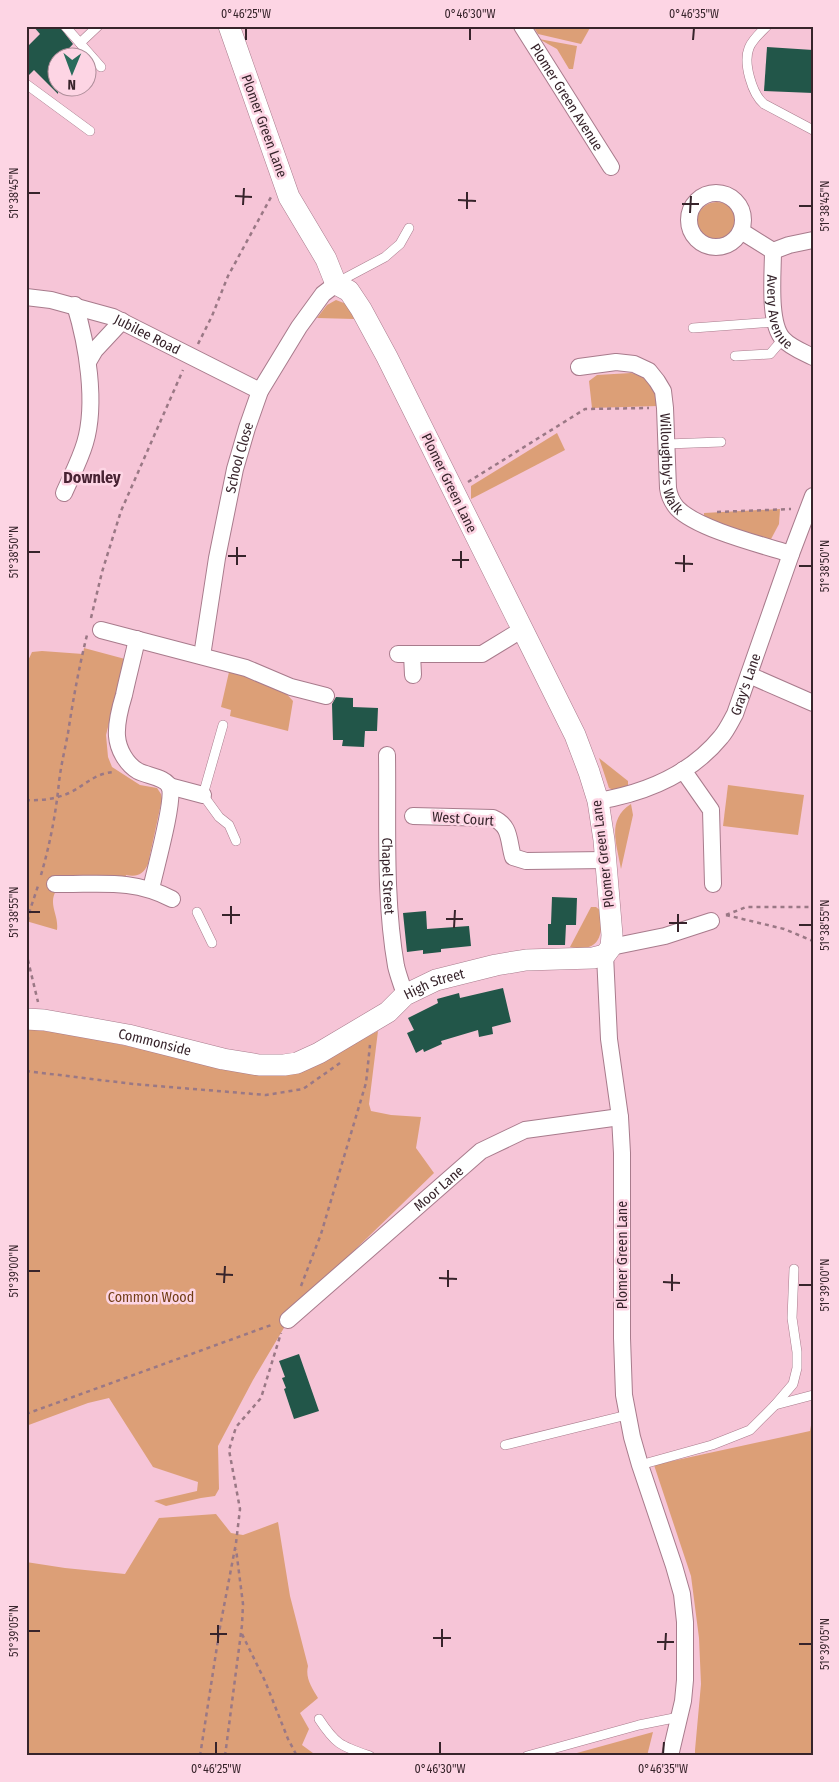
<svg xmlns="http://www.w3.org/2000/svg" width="839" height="1782" viewBox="0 0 839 1782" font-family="'Fira Sans Condensed',sans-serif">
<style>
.green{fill:#dc9f77}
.building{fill:#225649}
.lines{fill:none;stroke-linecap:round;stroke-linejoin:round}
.service-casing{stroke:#a87b8c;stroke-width:10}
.minor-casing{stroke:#a87b8c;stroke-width:18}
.tertiary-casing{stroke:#a87b8c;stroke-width:22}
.path{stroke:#9a7885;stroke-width:2.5;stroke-dasharray:4 4;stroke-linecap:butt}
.service{stroke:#fff;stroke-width:9}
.minor{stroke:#fff;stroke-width:16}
.tertiary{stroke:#fff;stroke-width:21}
.ticks{fill:none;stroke:#37242b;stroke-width:2}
.labels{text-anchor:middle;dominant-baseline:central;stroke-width:5;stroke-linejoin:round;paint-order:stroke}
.street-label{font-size:14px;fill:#37242b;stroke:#fdd5e4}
.park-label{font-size:14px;fill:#703c14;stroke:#fdd5e4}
.quarter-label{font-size:16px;font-weight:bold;fill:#482333;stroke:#fdd5e4}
.neatline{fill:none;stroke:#37242b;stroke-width:2}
.ticks-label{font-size:12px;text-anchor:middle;fill:#37242b}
</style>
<rect width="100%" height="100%" fill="#f6c5d7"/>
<!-- green -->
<g class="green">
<path d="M533,26H591L581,44L538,34Z"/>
<path d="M539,39L577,46L573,69H569L557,49Z"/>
<circle cx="717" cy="223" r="21"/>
<path d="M336,300L349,305L357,317L354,319L317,318L327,305Z"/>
<path d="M631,373C635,374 640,375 643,377C651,383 659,396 658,406L592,408L589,381L597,375Z"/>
<path d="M557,433L565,450L471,499V486Z"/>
<path d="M780,509L779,524L770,541L704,521V513Z"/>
<path d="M84,648L125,659L106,735L108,757L112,767L140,785L157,788L161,794L162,799L148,864C143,875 137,877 126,875L125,879L57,889C47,904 59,914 57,930L26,921V694L28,691L26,665L32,652L42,651L83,654Z"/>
<path d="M229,672C252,677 277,681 293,701L288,731L230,716L231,710L221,707Z"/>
<path d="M599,758L628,781V788L613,790L609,788Z"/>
<path d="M728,785L804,795L798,835L723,826Z"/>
<path d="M631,804L633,815L621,869C617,844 606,820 631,804Z"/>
<path d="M591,907H596L601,911C603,935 600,953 570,947Z"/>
<path d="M26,1029L71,1034L244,1071L309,1067L378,1031L369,1104L371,1111L391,1115L421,1117L416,1148L434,1173L297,1306L253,1380L218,1446L219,1489L215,1496L201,1498L166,1506L154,1501L197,1491L198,1482L153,1467L109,1398L88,1403L26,1426Z"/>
<path d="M813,1414V1756H695V1750L701,1684L699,1638L691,1576L654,1465L810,1431Z"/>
<path d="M216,1514L231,1533L243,1535L278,1522L290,1596L308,1666C305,1678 312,1688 318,1698L300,1713L309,1729L302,1745L317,1756H26V1562L65,1568L125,1574L159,1518Z"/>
<path d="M653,1732L647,1756H566Z"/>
</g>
<!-- building -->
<g class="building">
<path d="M33,26H59L73,44L60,58H58V94L34,70L26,78V48L40,34Z"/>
<path d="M767,47L813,50V93L764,91Z"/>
<path d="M336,697L353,698V707L378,708L377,731H365L364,747L342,746L343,740H333L332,704Z"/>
<path d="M552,897L577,898L576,925H566L565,945H548V924H551Z"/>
<path d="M426,911L427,929L469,926L471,946L441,949V952L423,954V950L407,952L403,913Z"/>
<path d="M503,988L511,1022L492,1027L493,1034L479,1037L478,1030L441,1041L442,1044L424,1052L423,1049L416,1053L407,1033L414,1030L408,1018L438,1003L437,999L459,993L460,998Z"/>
<path d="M299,1354L319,1411L294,1419L284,1389L286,1388L282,1378L285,1377L279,1361Z"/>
</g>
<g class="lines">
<!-- service casing -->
<g class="service-casing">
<g id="service">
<path d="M65,26L101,67"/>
<path d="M767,26C761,32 752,40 749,48C743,63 752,94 764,104L813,130"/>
<path d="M80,43L98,26"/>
<path d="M26,84L90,131"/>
<path d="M338,282L385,257L400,244L409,228"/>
<path d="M693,328L774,322"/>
<path d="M735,356L770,354L783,339"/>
<path d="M667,444L721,442"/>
<path d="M223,725L203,795L219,817L229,825L236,841"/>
<path d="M197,912L212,943"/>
<path d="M775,1405L813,1395"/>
<path d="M505,1445L627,1415"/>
<path d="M640,1465L712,1445L750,1430L775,1405L793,1384L797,1368V1352L792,1318L794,1269"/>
<path d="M319,1719C336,1745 341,1746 370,1756"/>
<path d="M527,1756L639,1725L679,1717"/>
</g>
</g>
<!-- minor casing -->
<g class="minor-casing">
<g id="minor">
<path id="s1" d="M522,26L611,167"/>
<circle cx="716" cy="220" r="27"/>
<path id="s2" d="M741,231L773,251C773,273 768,323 783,339C790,347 803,352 813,357"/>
<path d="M773,251L789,245L813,240"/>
<path id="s3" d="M26,297L51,300L113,317L260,391"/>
<path d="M88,362L95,350L122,321"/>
<path id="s4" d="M579,367L616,362L634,364L649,371L657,381L663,391L665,408L668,488C669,496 672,502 677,508C697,529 762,545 791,554"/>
<path d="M64,493C71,477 80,460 85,443C97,403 87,344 75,305"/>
<path d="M101,630L246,668L291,687L326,696"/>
<path d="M137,639C133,658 128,676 124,695C120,708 116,722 117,736C118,749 126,764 138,771C147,776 167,777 170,788C174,803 155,870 151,889"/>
<path d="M398,654H482L523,629"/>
<path d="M412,654L413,675"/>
<path id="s5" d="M202,656L217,558L235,469L247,428L260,391L299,327L323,294L336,284"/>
<path d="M749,675L813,703"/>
<path id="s6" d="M387,755C388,825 384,897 396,966C398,975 402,985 405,995"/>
<path d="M683,770L711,810L713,884"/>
<path d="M169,786L203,795"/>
<path id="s7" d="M598,801C645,793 690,775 721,737C727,730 731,721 735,714L791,554L813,496"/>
<path d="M413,816L493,818C511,826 508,840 513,857L526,861L606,860"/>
<path d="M55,884C98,885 132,878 172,899"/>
<path d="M611,947L665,936L711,921"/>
<path d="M605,955L609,1039L620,1117L622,1153V1338L624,1395L632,1437L640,1465L674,1566L682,1594L685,1622V1680L683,1701L670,1756"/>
<path id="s8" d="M288,1320L481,1151L525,1130L620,1117"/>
</g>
</g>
<!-- tertiary casing -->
<g class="tertiary-casing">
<g id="tertiary">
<path id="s9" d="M26,1019L44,1020L128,1035L223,1059L259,1065H284L297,1063L319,1053L388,1012L405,995L436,980L496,965L526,960L593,958L605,955L611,947L612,935L604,840L598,801L589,772L575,735L387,357L361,309L349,291L336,284L326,259L289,197L229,26"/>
</g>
</g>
<!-- path -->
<g class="path">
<path d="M198,344L212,316L228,276L271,197"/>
<path d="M468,482L585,409L649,408"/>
<path d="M717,512L791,509"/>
<path d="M91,618L102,572L121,511L183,370"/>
<path d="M26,800C40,801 56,799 69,793C86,785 94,773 115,772"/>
<path d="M41,875C50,844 56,813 59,782C61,765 65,749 68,733C73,700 79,667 87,635"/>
<path d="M726,915L746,907H813"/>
<path d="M726,915L784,929L813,941"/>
<path d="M26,929L30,910L39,883"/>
<path d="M26,952L38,1002"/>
<path d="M26,1071L133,1084L266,1095L303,1089L340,1063"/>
<path d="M301,1286L321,1234L366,1083L370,1045"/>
<path d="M26,1414L274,1324"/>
<path d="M242,1634L265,1681L288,1739L297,1756"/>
<path d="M200,1756L220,1627L236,1543L240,1509L229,1450L236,1427L261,1398L281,1333"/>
<path d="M225,1756L242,1625L243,1604L236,1549"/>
</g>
<!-- service -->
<use href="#service" class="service"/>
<!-- minor -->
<use href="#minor" class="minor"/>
<!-- tertiary -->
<use href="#tertiary" class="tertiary"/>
</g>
<!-- ticks -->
<path class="ticks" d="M246,40V28M470,40V28M693,40L694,28M28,193H40M235,196L252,197M458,200L476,201M682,204H699M243,205L244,188M799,206H812M467,209V192M690,213L691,196M28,552H40M228,556H246M452,560H469M675,563L693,564M237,565V547M799,566H812M461,568V551M684,572V555M28,912H40M222,915H240M446,919H463M669,923H687M231,924V906M799,925H812M454,928L455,910M678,932V914M28,1271H40M216,1274L233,1275M439,1278L457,1279M663,1282L680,1283M224,1283L225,1266M799,1285H812M448,1287V1270M672,1291V1274M28,1631H40M210,1634H227M433,1638H451M657,1642H674M218,1643V1625M799,1644H812M442,1647V1629M665,1650L666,1633M216,1754V1742M440,1754V1742M663,1754L664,1742"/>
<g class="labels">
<!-- street labels -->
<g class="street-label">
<text stroke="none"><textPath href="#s1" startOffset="84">Plomer Green Avenue</textPath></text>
<text transform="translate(264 126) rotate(70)">Plomer Green Lane</text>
<text stroke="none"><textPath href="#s2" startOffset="100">Avery Avenue</textPath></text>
<text stroke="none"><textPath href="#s3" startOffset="128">Jubilee Road</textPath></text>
<text stroke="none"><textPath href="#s5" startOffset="202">School Close</textPath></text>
<text stroke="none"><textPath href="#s4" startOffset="170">Willoughby's Walk</textPath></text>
<text transform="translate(449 483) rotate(64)">Plomer Green Lane</text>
<text stroke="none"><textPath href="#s7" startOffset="200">Gray's Lane</textPath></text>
<text transform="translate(463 819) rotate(4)">West Court</text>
<text transform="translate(603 854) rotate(-97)">Plomer Green Lane</text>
<text stroke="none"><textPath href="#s6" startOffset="121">Chapel Street</textPath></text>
<text stroke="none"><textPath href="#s9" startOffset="436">High Street</textPath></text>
<text stroke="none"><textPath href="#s9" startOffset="131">Commonside</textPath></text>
<text stroke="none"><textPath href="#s8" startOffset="200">Moor Lane</textPath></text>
<text transform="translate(622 1255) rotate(-90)">Plomer Green Lane</text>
</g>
<!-- park labels -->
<g class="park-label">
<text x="151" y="1297">Common Wood</text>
</g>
<!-- quarter labels -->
<g class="quarter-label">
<text x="92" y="477">Downley</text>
</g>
</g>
<!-- border -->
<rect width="839" height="1782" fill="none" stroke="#fdd5e4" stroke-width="55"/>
<!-- north arrow -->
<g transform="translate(72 72) rotate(181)"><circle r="24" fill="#fdd5e4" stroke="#ae8e9a"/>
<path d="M0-4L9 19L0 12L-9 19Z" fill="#2a6c5c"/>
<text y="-8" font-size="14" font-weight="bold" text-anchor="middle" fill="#37242b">N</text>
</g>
<rect x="28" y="28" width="784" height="1726" class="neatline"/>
<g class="ticks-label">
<text x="246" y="18">0°46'25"W</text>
<text x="470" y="18">0°46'30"W</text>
<text x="694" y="18">0°46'35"W</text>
<text transform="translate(14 193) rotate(-90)" y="4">51°38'45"N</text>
<text transform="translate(825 206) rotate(-90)" y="4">51°38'45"N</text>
<text transform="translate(14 552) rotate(-90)" y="4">51°38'50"N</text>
<text transform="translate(825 566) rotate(-90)" y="4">51°38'50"N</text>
<text transform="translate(14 912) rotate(-90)" y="4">51°38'55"N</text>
<text transform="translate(825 925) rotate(-90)" y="4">51°38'55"N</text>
<text transform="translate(14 1271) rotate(-90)" y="4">51°39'00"N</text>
<text transform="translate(825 1285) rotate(-90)" y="4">51°39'00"N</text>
<text transform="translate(14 1631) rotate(-90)" y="4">51°39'05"N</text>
<text transform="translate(825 1644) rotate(-90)" y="4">51°39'05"N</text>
<text x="216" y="1773">0°46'25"W</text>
<text x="440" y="1773">0°46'30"W</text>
<text x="663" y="1773">0°46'35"W</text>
</g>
</svg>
